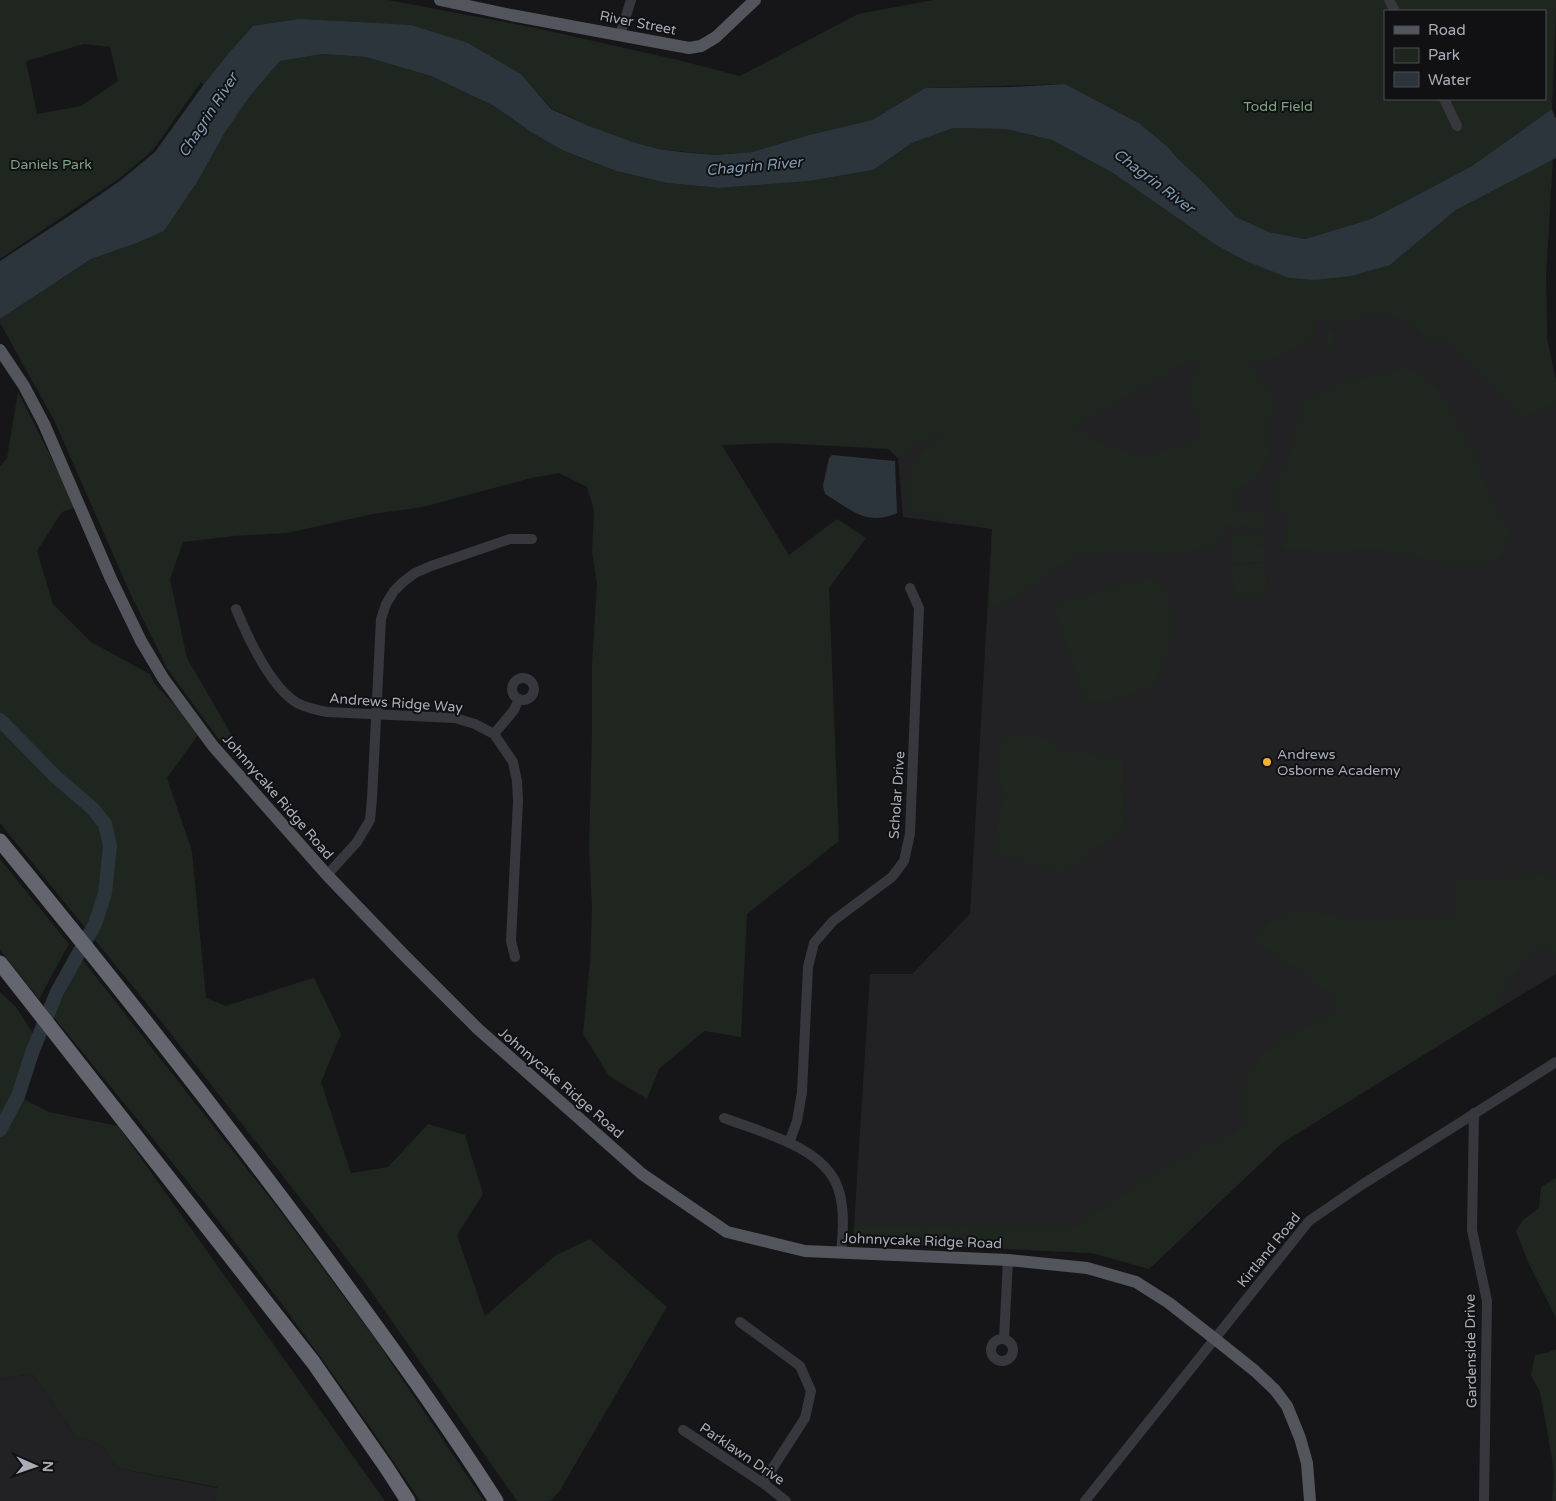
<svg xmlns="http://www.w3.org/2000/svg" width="1556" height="1501" viewBox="0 0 1556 1501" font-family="'Varela Round',sans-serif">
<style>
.built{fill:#222225}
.green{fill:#1e261f;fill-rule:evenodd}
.water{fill:#2c353c}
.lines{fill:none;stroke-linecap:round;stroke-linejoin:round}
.river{stroke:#2c353c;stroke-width:14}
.minor{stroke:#37383d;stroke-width:10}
.major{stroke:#53555c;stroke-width:12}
.highway{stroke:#63666e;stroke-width:15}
.poi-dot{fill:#f2b134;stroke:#111113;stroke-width:2}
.labels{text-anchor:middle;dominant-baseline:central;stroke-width:4;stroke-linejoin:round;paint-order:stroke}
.street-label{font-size:14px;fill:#a8adb8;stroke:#111113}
.park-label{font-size:14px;fill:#7fa381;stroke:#111113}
.poi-label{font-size:14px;fill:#a8adb8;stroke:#111113;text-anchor:start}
.water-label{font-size:15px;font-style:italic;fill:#7f9bb3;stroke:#111113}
</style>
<rect width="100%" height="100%" fill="#161618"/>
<!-- built -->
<g class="built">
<path d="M1546,277L1547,339L1556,380V974L1478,1021L1282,1143L1149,1269L1092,1253L853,1242L870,974H912L970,914L992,529L903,517L898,458L877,438L1004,373Z"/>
<path d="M32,1374L75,1436L102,1445L117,1468L217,1488L215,1501H0V1379Z"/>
</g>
<!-- green -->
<g class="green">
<path d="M0,0H388L536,28L678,60L740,76L858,14L933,0H1556V12L1552,109L1472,166L1406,201L1371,219L1305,239L1269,232L1236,217L1202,181L1177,158L1169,148L1139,123L1065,84L925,88L872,120L809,135L752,152L715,155L658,149L633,142L589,126L551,108L521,74L468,43L228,54L204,84L201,82L153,150L120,178L0,259ZM1385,11H1545V99H1385ZM84,44L110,47L118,81L81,106L37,114L26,61Z"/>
<path d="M322,54L366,57L431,76L494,106L531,132L562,150L616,171L667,183L719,188L809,181L873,170L912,143L953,128L1006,129L1052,140L1113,173L1216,245L1390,265L1456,210L1553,159L1546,277L1547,339L1556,380V403L1534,414L1520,419C1498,389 1474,364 1445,341L1433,342L1413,329L1407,320L1370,315L1355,322L1317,320L1312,340L1281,357L1250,363L1278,404C1264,418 1270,438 1271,457L1256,477L1237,493L1233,512L1264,511V527L1231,528L1230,523L1214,548L1164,555L1135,551L1077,555L1032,587L1004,604L988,609L992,529L906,511L908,473L919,453L944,433L922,442L898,458L889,449L779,443L722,445L789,555L837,519L866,538L829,588L839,841L747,914L741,1037L704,1031L659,1069L647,1099L609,1076L583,1034L590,962L592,908L589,849L592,731V664L597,584L592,552L594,510L587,487L559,473L531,478L423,507L373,514L287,533L235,536L183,542L170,579L187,658L238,746L221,742L168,670L131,595L54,420L0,323V319L91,259L134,244L199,179L224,134L250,96L280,61ZM1189,362L1199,364L1189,381V396L1196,417L1199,439L1145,456L1101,442L1074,427L1177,368Z"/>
<path d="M1334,329L1335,350H1325L1324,330Z"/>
<path d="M1401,368L1415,370L1431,382L1444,396L1473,452L1496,507L1511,532L1508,547L1500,558L1478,565H1447L1391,552L1370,550L1332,552L1282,550L1283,532L1292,518L1275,509V480L1288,459L1304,400L1340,383Z"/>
<path d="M18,392L76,507L62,512L37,551L53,604L91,642L150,674L154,683L200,732L167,778L192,851L206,998L226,1006L297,983L314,978L341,1034L321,1082L351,1173L388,1167L428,1124L465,1135L483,1194L457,1235L485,1316L556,1255L590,1239L667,1307L559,1492L550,1501H517L366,1284L279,1171L156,1015L0,823V466L7,458Z"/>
<path d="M1263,530L1264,545L1230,547V531Z"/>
<path d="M1265,546V562L1232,564L1231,548Z"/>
<path d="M1265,563L1267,595L1234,597L1232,565Z"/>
<path d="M1151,576L1157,580L1164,587L1169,599L1172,633L1169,652L1157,679L1147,689L1114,702H1085L1052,605Z"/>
<path d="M1010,733L1047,738L1061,750L1122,756L1123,830L1063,873L993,854L1003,793L996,777L1002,738Z"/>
<path d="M0,859L69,944L39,999L0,950Z"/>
<path d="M1539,873L1556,877V955L1539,945L1499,994L1502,1006L1282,1143L1149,1269L1092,1253L853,1242L854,1225L1074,1227L1131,1188L1200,1146L1235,1132L1244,1123C1243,1111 1241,1096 1244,1084C1253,1045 1307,1028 1339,1010L1336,1001L1307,976L1255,943L1257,936L1268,921L1296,909L1328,914H1340L1341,920L1454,917L1456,880H1489Z"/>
<path d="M82,959L284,1216L376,1340L484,1501H420C352,1398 279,1298 203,1201C154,1139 103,1078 53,1016Z"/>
<path d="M0,992L16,1007L37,1040L18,1096L49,1112L118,1126L385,1501H215L217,1487L117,1468L102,1445L75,1436L32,1374L0,1379Z"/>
<path d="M1556,1178V1318L1528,1262L1516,1231L1523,1220L1539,1208L1541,1187Z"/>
<path d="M1556,1349V1501H1552L1554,1472L1548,1435L1540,1392L1531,1375L1535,1355L1549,1352Z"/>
</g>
<!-- water -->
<g class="water">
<path d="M300,19L411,25L468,43L521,74L551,109L589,126L633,142L658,149L681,152L715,155L752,152L809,135L872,120L925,88L1011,87L1065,84L1139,123L1169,148L1177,158L1202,181L1236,217L1269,232L1305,239L1371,219L1406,201L1472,166L1552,109L1555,118L1556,117V158L1456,210L1390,265L1351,276L1315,280L1289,278L1246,261L1216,245L1113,173L1052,140L1006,129L953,128L912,143L873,170L809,181L719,188L667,183L616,171L562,150L531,132L494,106L431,76L366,57L322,54L280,61L250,96L224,134L199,179L164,231L134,244L91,259L0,319V261L75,212L121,180L155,152L204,84L228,54L253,26Z"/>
<path d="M832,455L895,461L897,513C867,527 850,509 825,494L823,486L829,458Z"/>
</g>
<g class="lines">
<!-- river -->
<path class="river" d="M0,720L56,777L92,808L105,824L110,846L105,893L95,924L57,992L33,1050L18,1096L0,1130"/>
<!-- minor -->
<g class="minor">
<path d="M1389,0L1395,11"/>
<path d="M620,35L631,0"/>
<path d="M1444,99L1457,126"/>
<path d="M236,609C248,638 270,686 297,703C307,708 316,710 327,712L455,718L475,724L494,734L513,762L517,781L518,801L511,941L515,957"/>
<circle cx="523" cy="689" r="11"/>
<path d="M494,734L514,710L519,699"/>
<path d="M327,875L357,842L370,820L372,799L381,619L386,604L394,591L403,582L415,573L431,566L510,539H532"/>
<path d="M1474,1113L1472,1230L1487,1301L1484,1501"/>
<path d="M724,1118C761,1132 824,1147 838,1188C845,1208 843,1232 841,1253"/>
<path d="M789,1143L797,1121L802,1092L808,967L814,943L833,921L892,877L904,861L910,834L919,608L910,588"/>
<path d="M740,1322L800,1366L811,1391L805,1418L763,1483"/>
<path d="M1004,1339L1008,1260"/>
<circle cx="1002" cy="1350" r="11"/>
<path d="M683,1430L763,1483L786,1501"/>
<path d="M1085,1501L1309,1221L1360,1186L1556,1062"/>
</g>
<!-- major -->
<g class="major">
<path d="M440,0L511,15L689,48L701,46L716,37L755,0"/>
<path d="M0,350L24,386L44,424L111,579L141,641L163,678L213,746L327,875L402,953L478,1029L642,1174L727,1232L805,1251L1008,1260L1087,1268L1136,1282L1169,1303L1215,1339L1255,1371L1275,1390L1287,1406L1300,1438L1307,1463L1310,1501"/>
</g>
<!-- highway -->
<g class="highway">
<path d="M0,841C106,970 210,1102 310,1236C374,1323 438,1410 496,1501"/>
<path d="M0,963L313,1362L386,1467L408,1501"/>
</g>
</g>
<!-- markers -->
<circle class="poi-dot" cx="1267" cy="762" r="5"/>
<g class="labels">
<!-- street labels -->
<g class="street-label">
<text transform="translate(638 23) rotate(11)">River Street</text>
<text transform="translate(396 703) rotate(4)">Andrews Ridge Way</text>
<text transform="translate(897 795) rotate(-86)">Scholar Drive</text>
<text transform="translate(278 797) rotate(49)">Johnnycake Ridge Road</text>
<text transform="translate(561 1083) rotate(41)">Johnnycake Ridge Road</text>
<text transform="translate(922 1241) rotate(2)">Johnnycake Ridge Road</text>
<text transform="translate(1269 1250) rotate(-51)">Kirtland Road</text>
<text transform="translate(1471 1351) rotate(-91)">Gardenside Drive</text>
<text transform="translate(742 1454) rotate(34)">Parklawn Drive</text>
</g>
<!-- park labels -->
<g class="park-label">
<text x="1278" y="106">Todd Field</text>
<text x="51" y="164">Daniels Park</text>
</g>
<!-- poi labels -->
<g class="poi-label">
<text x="1277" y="754">Andrews<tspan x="1277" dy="16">Osborne Academy</tspan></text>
</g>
<!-- water labels -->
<g class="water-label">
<text transform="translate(208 115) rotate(-57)">Chagrin River</text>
<text transform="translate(754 166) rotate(-5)">Chagrin River</text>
<text transform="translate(1154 181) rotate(37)">Chagrin River</text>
</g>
</g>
<!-- legend -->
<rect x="1384" y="10" width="162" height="90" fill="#111113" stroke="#4d4f55"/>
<rect x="1394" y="26" width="25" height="8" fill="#53555c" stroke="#4d4f55"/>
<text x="1428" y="35" font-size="15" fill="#a8adb8">Road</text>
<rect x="1394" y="48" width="25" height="15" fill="#1e261f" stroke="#4d4f55"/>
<text x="1428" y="60" font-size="15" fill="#a8adb8">Park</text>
<rect x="1394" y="72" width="25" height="15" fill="#2c353c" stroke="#4d4f55"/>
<text x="1428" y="85" font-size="15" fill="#a8adb8">Water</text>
<!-- north arrow -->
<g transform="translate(35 1466) rotate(92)" stroke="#111113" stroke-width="4" paint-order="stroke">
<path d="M0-4L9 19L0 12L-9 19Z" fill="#a8adb8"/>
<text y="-8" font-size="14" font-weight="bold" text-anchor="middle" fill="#a8adb8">N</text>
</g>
</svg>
